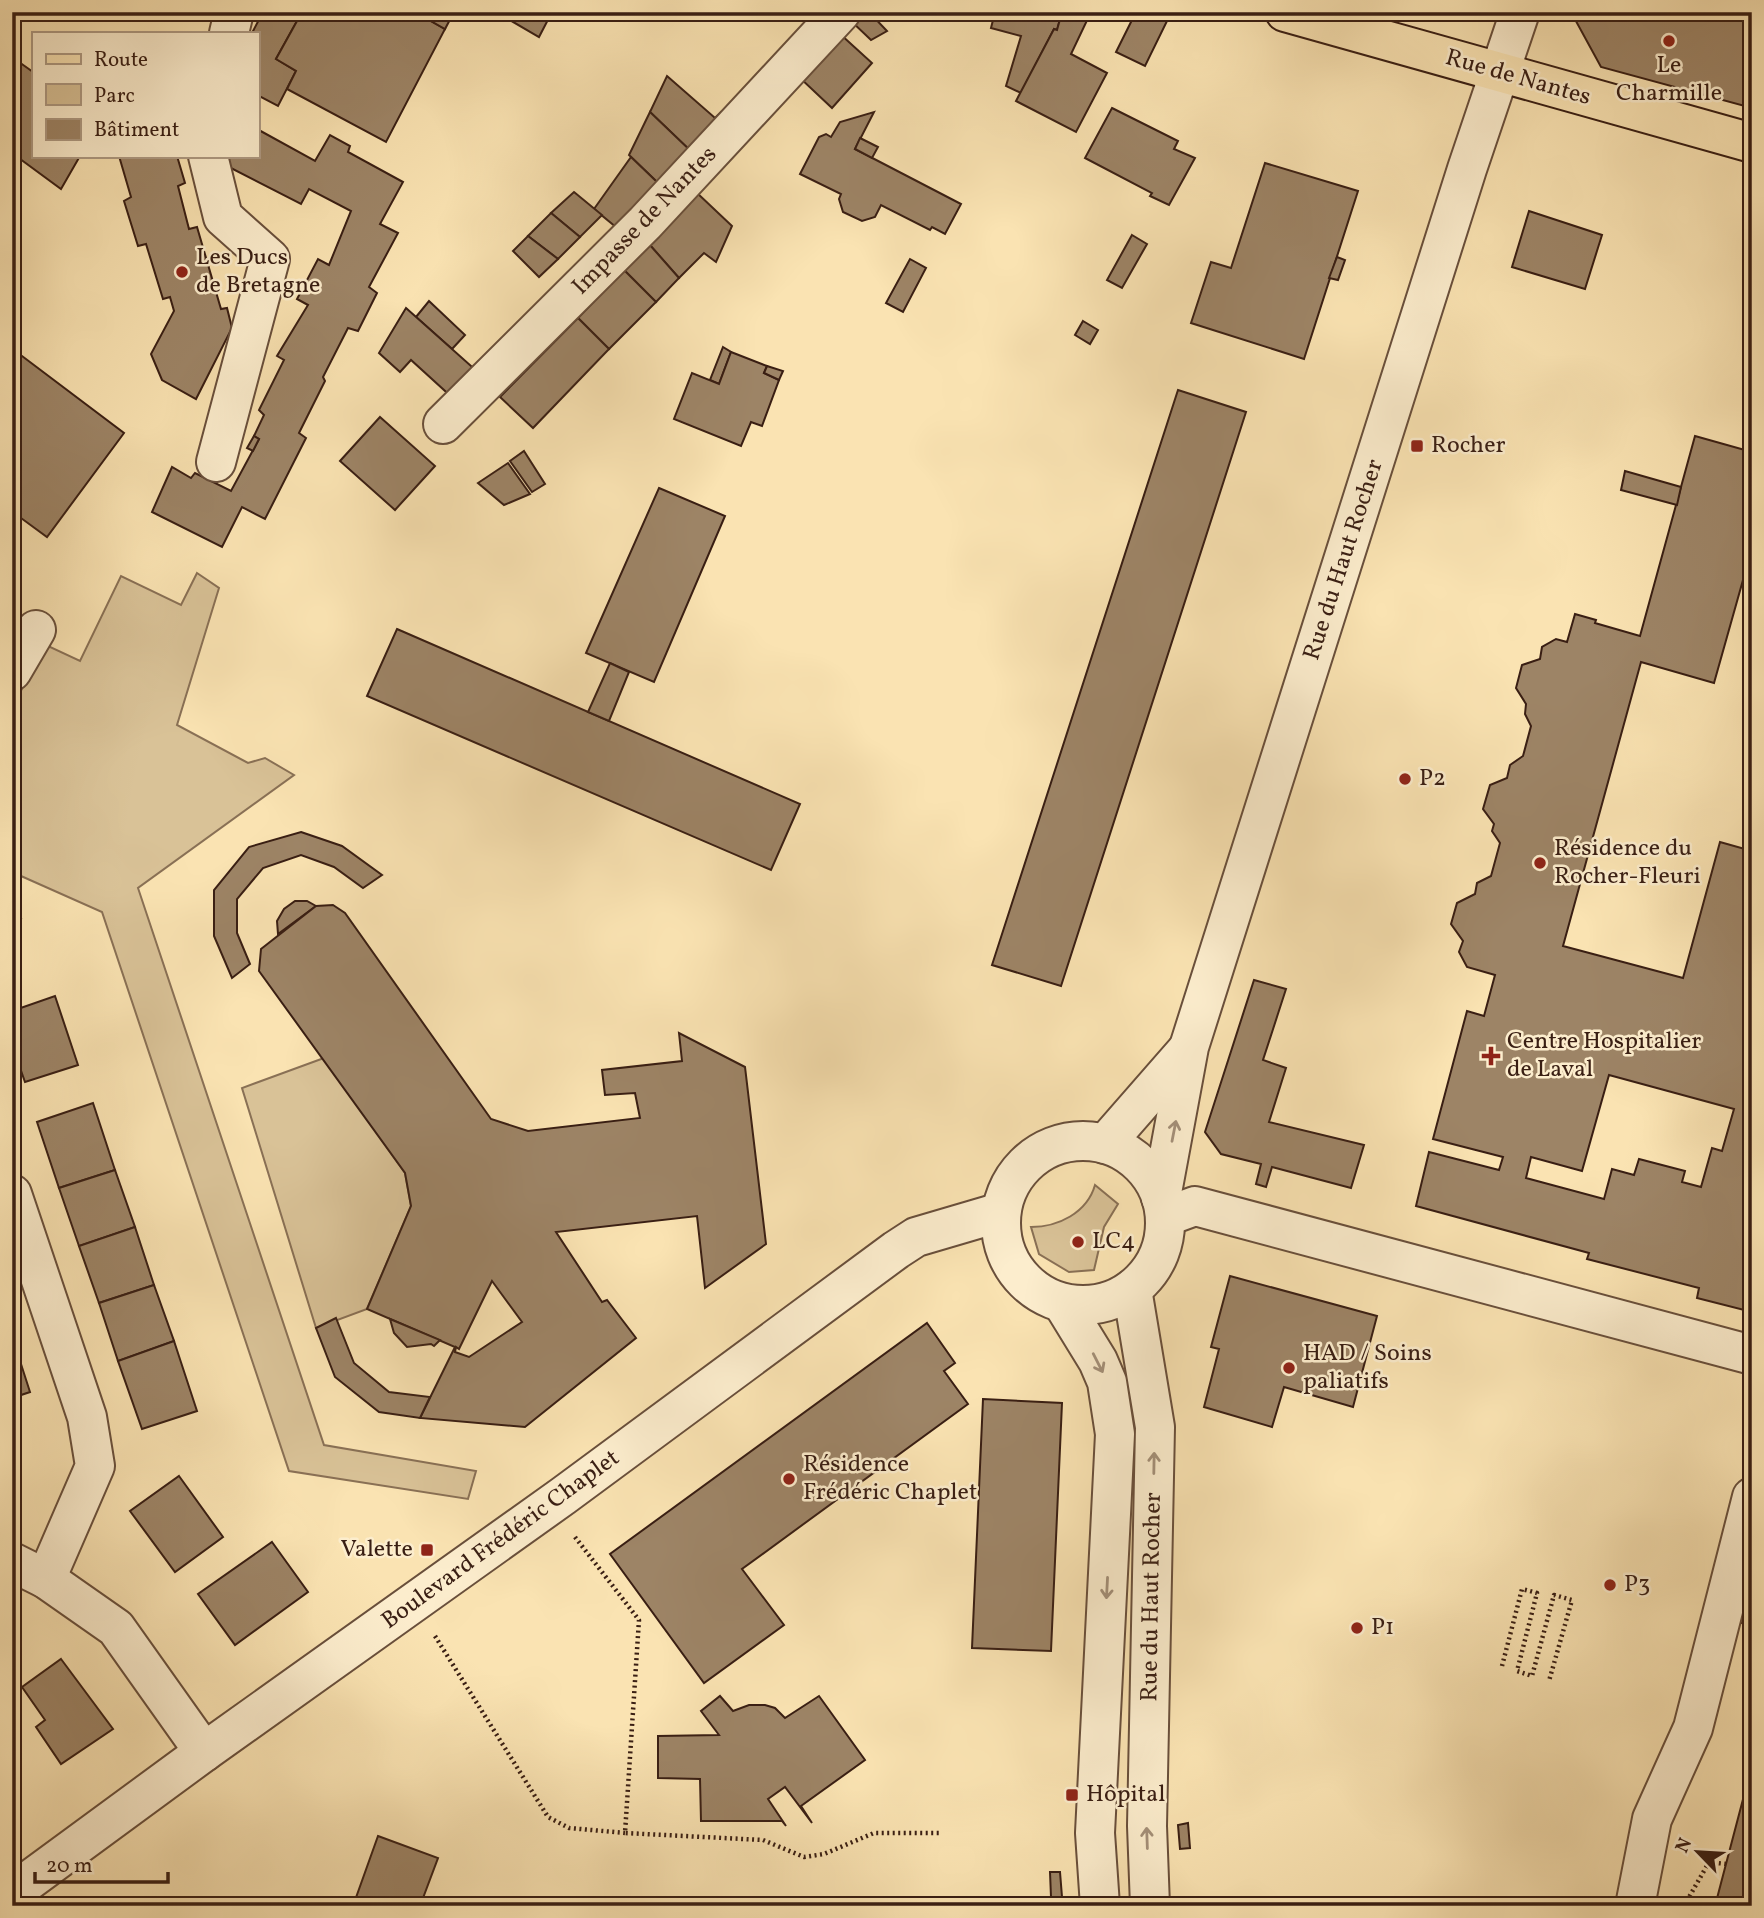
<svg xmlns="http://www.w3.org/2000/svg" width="1764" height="1918" viewBox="0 0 1764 1918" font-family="Vollkorn,serif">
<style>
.green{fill:#d9c297;stroke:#897055;stroke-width:2}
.building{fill:#9d8466;stroke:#391e13;stroke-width:2;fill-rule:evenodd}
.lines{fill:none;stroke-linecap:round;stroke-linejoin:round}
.minor-casing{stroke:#694f3b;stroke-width:42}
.major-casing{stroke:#391e13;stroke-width:42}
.path{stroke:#391e13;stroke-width:4.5;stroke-dasharray:2 3.5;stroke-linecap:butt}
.minor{stroke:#fcedcd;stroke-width:38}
.major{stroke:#fae3b2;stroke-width:38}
.oneway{stroke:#a49079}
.poi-dot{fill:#8f2418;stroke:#fcedcd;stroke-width:2.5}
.labels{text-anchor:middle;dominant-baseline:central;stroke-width:5;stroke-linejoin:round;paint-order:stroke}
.poi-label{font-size:24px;fill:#391e13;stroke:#fcedcd;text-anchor:start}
.street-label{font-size:24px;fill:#391e13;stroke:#fcedcd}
</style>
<rect width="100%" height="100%" fill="#fae3b2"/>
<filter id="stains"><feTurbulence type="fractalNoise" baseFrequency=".00286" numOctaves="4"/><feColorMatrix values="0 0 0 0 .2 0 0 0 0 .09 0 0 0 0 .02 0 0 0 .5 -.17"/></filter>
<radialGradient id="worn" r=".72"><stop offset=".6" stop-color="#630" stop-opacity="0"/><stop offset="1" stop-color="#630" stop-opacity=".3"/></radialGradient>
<!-- green -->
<g class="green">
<path d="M197,573L219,588L177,725L248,763L265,758L294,775L138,888L324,1445L476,1471L468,1499L289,1471L102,912L12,872V707L46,645L80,661L121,576L181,605Z"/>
<path d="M324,1058L405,1173L411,1206L367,1309L316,1328L242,1088Z"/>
<path d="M1095,1185L1118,1204L1104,1227L1094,1270L1069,1272L1039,1254L1031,1227C1058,1227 1087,1213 1095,1185Z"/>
</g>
<!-- building -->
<g class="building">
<path d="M263,12H302L276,59L296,71L278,106L257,95V33H252Z"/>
<path d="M302,12H415L445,29L386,142L287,89L296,71L276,59Z"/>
<path d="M415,12H454L445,29Z"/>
<path d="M496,12H552L539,37Z"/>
<path d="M858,12H869L887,31L871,40L851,21Z"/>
<path d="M995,12H1062L1057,30L1054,29L1021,93L1006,86L1021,36L991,28Z"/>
<path d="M1062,12H1091L1071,54L1107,73L1076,132L1016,101L1054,29L1057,30Z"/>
<path d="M1136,12L1168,19L1145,66L1116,52Z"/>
<path d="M1571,12H1752V108L1601,67Z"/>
<path d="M839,33L872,63L832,108L799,77Z"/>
<path d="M12,57L33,72V156H80L61,189L12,153Z"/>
<path d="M667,76L715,118L721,112L729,119L696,156L650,112Z"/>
<path d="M1112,108L1178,141L1174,149L1195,158L1169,205L1150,196L1152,193L1085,158Z"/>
<path d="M650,112L696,156L657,182L629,155Z"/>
<path d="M874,112L855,149L961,204L945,234L932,227L930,230L881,205L875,217L862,221L843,212L839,199L841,194L800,174L819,137L826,134L831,137L840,122Z"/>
<path d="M257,129L315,161L330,135L350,146L348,152L403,182L380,224L398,233L369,287L377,293L358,331L348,328L323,377L325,381L299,433L306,438L265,519L242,507L222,547L152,512L172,467L191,478L195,473L231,491L259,439L254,436L264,415L259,410L284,360L277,356L308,305L297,299L318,259L329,265L351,211L309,189L301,204L225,165L222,156H257Z"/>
<path d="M860,138L878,147L872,158L855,149Z"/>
<path d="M119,156H177L185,183L178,186L189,229L197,227L221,309L227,308L232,328L196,399L162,380L151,354L174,311L170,297L163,299L146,244L138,246L124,201L131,197Z"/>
<path d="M631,157L657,182L622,232L594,209Z"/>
<path d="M1265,163L1358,191L1304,359L1191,323L1211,262L1231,268Z"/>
<path d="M574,192L602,215L580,237L551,213Z"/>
<path d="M696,192L732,226L716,262L704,253L679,278L649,244Z"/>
<path d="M1529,211L1602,235L1585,289L1512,267Z"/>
<path d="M551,213L580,237L558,259L528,236Z"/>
<path d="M1132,235L1147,244L1122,288L1107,280Z"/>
<path d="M528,236L558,259L539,277L513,251Z"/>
<path d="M649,244L679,278L656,302L624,270Z"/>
<path d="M1337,257L1345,260L1338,280L1329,278Z"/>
<path d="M910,259L926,268L903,312L886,303Z"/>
<path d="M624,270L656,302L609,349L578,318Z"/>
<path d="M429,301L465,335L452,349L416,317Z"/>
<path d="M406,308L480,374L455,400L411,360L400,372L379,353Z"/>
<path d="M578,318L609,349L533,428L500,397Z"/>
<path d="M1083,321L1098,330L1090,344L1075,335Z"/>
<path d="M723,347L731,352L719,384L710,380Z"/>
<path d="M731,352L767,366L764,373L779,380L762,426L751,422L741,446L674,419L692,373L719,384Z"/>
<path d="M18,353L124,433L47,537L21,518L12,528V360Z"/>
<path d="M767,366L783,371L779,380L764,373Z"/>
<path d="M1178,390L1246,412L1061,986L992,965Z"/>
<path d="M380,417L435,466L395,510L340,461Z"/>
<path d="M254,436L259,439L253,451L247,448Z"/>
<path d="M1695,436L1752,452V548L1714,683L1641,662L1563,946L1683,978L1720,842L1752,851V1312L1697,1298L1699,1288L1587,1259L1589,1253L1416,1206L1429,1152L1499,1170L1503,1157L1433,1139L1467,1011L1484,1016L1495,975L1467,967L1459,952L1463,941L1451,924L1457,903L1475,894L1477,883L1491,876L1500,843L1492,831L1494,824L1483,809L1490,785L1507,778L1510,765L1523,756L1531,726L1525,714L1526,704L1516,688L1522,665L1540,659L1542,647L1556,639L1567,642L1575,614L1596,620L1595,623L1640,636ZM1609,1075L1734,1109L1722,1151L1712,1148L1701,1187L1682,1182L1685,1171L1639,1159L1634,1175L1612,1169L1604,1199L1526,1178L1531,1157L1582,1171Z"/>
<path d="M524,451L545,484L532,492L510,461Z"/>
<path d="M508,463L530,494L504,505L478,483Z"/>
<path d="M1625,471L1681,487L1677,505L1621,490Z"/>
<path d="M659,488L725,516L654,682L586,653Z"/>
<path d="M397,629L800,804L771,870L367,696Z"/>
<path d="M610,663L629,672L609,721L588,712Z"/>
<path d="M301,832L342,846L382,875L363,888L334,867L301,855L263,868L237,899V933L250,964L232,978L214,936V890L249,847Z"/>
<path d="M295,901H307L316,906L278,934L277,921L284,909Z"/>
<path d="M333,905L345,913L491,1119L528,1131L640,1118L635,1093L605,1095L602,1070L682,1061L679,1033L745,1067L766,1244L705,1288L697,1216L556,1232L602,1302L607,1300L636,1338L525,1427L420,1418L455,1347L367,1309L411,1206L405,1173L259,971L261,949L316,906ZM492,1281L522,1322L469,1357L455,1352L456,1347L459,1349Z"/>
<path d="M12,914L21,919L14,933L12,932Z"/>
<path d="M1254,980L1286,989L1263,1060L1286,1068L1269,1122L1364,1145L1351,1188L1272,1167L1266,1187L1256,1184L1261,1164L1221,1154L1205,1132Z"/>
<path d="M55,996L78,1065L25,1082L12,1045V1011Z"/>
<path d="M93,1103L115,1170L59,1188L37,1122Z"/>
<path d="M115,1170L135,1227L79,1246L59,1188Z"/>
<path d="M135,1227L154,1285L99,1303L79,1246Z"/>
<path d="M1230,1276L1377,1316L1353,1407L1284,1387L1272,1427L1204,1407L1219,1349L1211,1347Z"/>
<path d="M154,1285L174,1341L118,1361L99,1303Z"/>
<path d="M336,1318L354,1363L389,1392L430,1397L420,1418L379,1412L335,1377L316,1328Z"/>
<path d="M390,1319L440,1340L434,1346L431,1344L407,1347L394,1333Z"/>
<path d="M927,1323L955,1363L944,1371L968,1404L742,1569L784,1625L704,1683L610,1554Z"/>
<path d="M12,1336L30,1392L12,1398Z"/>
<path d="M174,1341L197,1411L142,1429L118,1361Z"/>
<path d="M983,1399L1062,1403L1051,1651L972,1648Z"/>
<path d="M179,1476L223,1537L175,1572L130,1511Z"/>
<path d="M272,1542L308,1592L235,1645L198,1594Z"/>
<path d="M1746,1580L1752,1582V1626L1735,1621Z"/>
<path d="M61,1659L113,1729L61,1764L36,1727L45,1720L22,1687Z"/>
<path d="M720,1696L733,1711L749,1705H765L775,1708L785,1718L819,1696L865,1760L801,1806L812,1823L785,1787L768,1799L786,1826L782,1821H701L700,1779L658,1778V1736L719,1735L701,1711Z"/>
<path d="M1752,1765V1906H1715L1726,1864Z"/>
<path d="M1188,1823L1190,1848L1180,1849L1178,1825Z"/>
<path d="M378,1836L438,1858L420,1906H353Z"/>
<path d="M1050,1872H1060L1062,1897H1051Z"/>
</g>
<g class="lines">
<!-- minor casing -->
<g class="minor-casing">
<g id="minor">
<path d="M229,33L234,12"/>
<path d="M208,156L223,217L270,259L216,462"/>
<path d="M443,424L645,223L841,12"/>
<path d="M12,671L36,630"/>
<circle cx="1083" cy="1223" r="82"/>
<path d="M1105,1144L1188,1049"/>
<path d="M12,1194L87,1417L95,1466L46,1579"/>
<path d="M1161,1198L1189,1047L1467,169L1520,12"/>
<path d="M1165,1217L1195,1206L1752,1355"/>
<path d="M1132,1289L1155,1427L1147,1826L1150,1906"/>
<path d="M1063,1304L1098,1361L1107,1382L1115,1434L1095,1833L1100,1906"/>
<path d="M12,1562L46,1579L116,1628L204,1752"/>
<path d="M12,1893L204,1752L563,1496L896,1250L916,1237L1001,1212"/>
<path d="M1635,1906L1652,1819L1693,1728L1752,1497"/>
</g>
</g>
<!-- major casing -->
<g class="major-casing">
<path id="major" d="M1285,12L1752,143"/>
</g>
<!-- path -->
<g class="path">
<path d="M575,1537L639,1620L625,1833L763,1840L804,1857L824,1854L874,1833H942"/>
<path d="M435,1636L548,1817L569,1828L625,1833"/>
<path d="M1502,1666L1522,1589L1537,1593L1517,1671L1532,1676L1554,1595L1572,1600L1549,1681"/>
<path d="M1684,1906L1709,1862L1726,1864"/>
</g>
<!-- minor -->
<use href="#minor" class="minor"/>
<!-- major -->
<use href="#major" class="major"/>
</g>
<!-- one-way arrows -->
<defs><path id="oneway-shaft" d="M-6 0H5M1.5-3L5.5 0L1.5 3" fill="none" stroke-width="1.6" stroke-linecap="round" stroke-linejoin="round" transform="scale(1.75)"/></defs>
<g class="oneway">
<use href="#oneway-shaft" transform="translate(1174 1131) rotate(-79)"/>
<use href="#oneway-shaft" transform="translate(1098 1363) rotate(63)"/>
<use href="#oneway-shaft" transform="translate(1154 1463) rotate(-89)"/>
<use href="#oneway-shaft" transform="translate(1107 1588) rotate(93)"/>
<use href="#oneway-shaft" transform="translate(1147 1838) rotate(-92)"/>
</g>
<!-- markers -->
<g class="poi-dot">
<circle cx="1669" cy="41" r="7"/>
<circle cx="182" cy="272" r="7"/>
<rect x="1410" y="439" width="14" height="14" rx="3.5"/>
<circle cx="1405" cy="779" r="7"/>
<circle cx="1540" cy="863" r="7"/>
<path d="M1487.5 1045.5h7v7h7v7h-7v7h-7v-7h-7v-7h7z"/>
<circle cx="1078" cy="1242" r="7"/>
<circle cx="1289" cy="1368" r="7"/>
<circle cx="789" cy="1479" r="7"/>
<rect x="420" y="1543" width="14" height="14" rx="3.5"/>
<circle cx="1610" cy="1585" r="7"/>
<circle cx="1357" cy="1628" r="7"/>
<rect x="1065" y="1788" width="14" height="14" rx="3.5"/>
</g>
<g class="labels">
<!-- poi labels -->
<g class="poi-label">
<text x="1669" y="66" text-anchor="middle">Le<tspan x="1669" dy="28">Charmille</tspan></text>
<text x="196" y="258">Les Ducs<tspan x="196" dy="28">de Bretagne</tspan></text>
<text x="1431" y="446">Rocher</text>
<text x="1419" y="779">P2</text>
<text x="1554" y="849">Résidence du<tspan x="1554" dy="28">Rocher-Fleuri</tspan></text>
<text x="1507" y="1042">Centre Hospitalier<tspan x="1507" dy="28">de Laval</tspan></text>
<text x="1092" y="1242">LC4</text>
<text x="1303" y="1354">HAD / Soins<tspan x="1303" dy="28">paliatifs</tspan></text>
<text x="803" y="1465">Résidence<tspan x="803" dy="28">Frédéric Chaplet</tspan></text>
<text x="413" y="1550" text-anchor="end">Valette</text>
<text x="1624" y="1585">P3</text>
<text x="1371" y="1628">P1</text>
<text x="1086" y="1795">Hôpital</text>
</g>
<!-- street labels -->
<g class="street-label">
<text transform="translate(1518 78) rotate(16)">Rue de Nantes</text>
<text transform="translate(645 221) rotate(-46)">Impasse de Nantes</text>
<text transform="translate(1344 560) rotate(-72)">Rue du Haut Rocher</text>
<text transform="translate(501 1540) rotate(-36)">Boulevard Frédéric Chaplet</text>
<text transform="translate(1152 1597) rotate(-89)">Rue du Haut Rocher</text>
</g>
</g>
<!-- margin -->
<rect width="1764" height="1918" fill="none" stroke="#fae3b2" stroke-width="42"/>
<rect x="14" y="14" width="1736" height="1890" fill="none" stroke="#391e13" stroke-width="3.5"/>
<rect x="21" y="21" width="1722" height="1876" fill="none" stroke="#391e13" stroke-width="2"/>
<!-- legend -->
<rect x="32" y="32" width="228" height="126" fill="#fcedcd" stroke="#ae9a83" stroke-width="2"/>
<rect x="46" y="54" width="35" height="10" fill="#fae3b2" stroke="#ae9a83" stroke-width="2"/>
<text x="94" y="66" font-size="21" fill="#391e13">Route</text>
<rect x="46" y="84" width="35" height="21" fill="#d9c297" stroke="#ae9a83" stroke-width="2"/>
<text x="94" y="102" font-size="21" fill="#391e13">Parc</text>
<rect x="46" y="119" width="35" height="21" fill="#9d8466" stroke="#ae9a83" stroke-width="2"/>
<text x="94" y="136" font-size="21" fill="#391e13">Bâtiment</text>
<!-- north arrow -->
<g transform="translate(1698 1852) rotate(295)" stroke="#fcedcd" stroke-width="5" paint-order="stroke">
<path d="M0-5L12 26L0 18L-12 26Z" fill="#391e13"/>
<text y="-10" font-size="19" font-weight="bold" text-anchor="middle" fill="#391e13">N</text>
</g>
<!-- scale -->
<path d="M35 1872v10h133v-10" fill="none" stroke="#391e13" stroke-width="3.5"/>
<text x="46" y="1872" font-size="21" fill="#391e13" stroke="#fcedcd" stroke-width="5" paint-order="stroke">20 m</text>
<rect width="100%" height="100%" filter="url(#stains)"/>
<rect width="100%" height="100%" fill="url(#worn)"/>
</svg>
